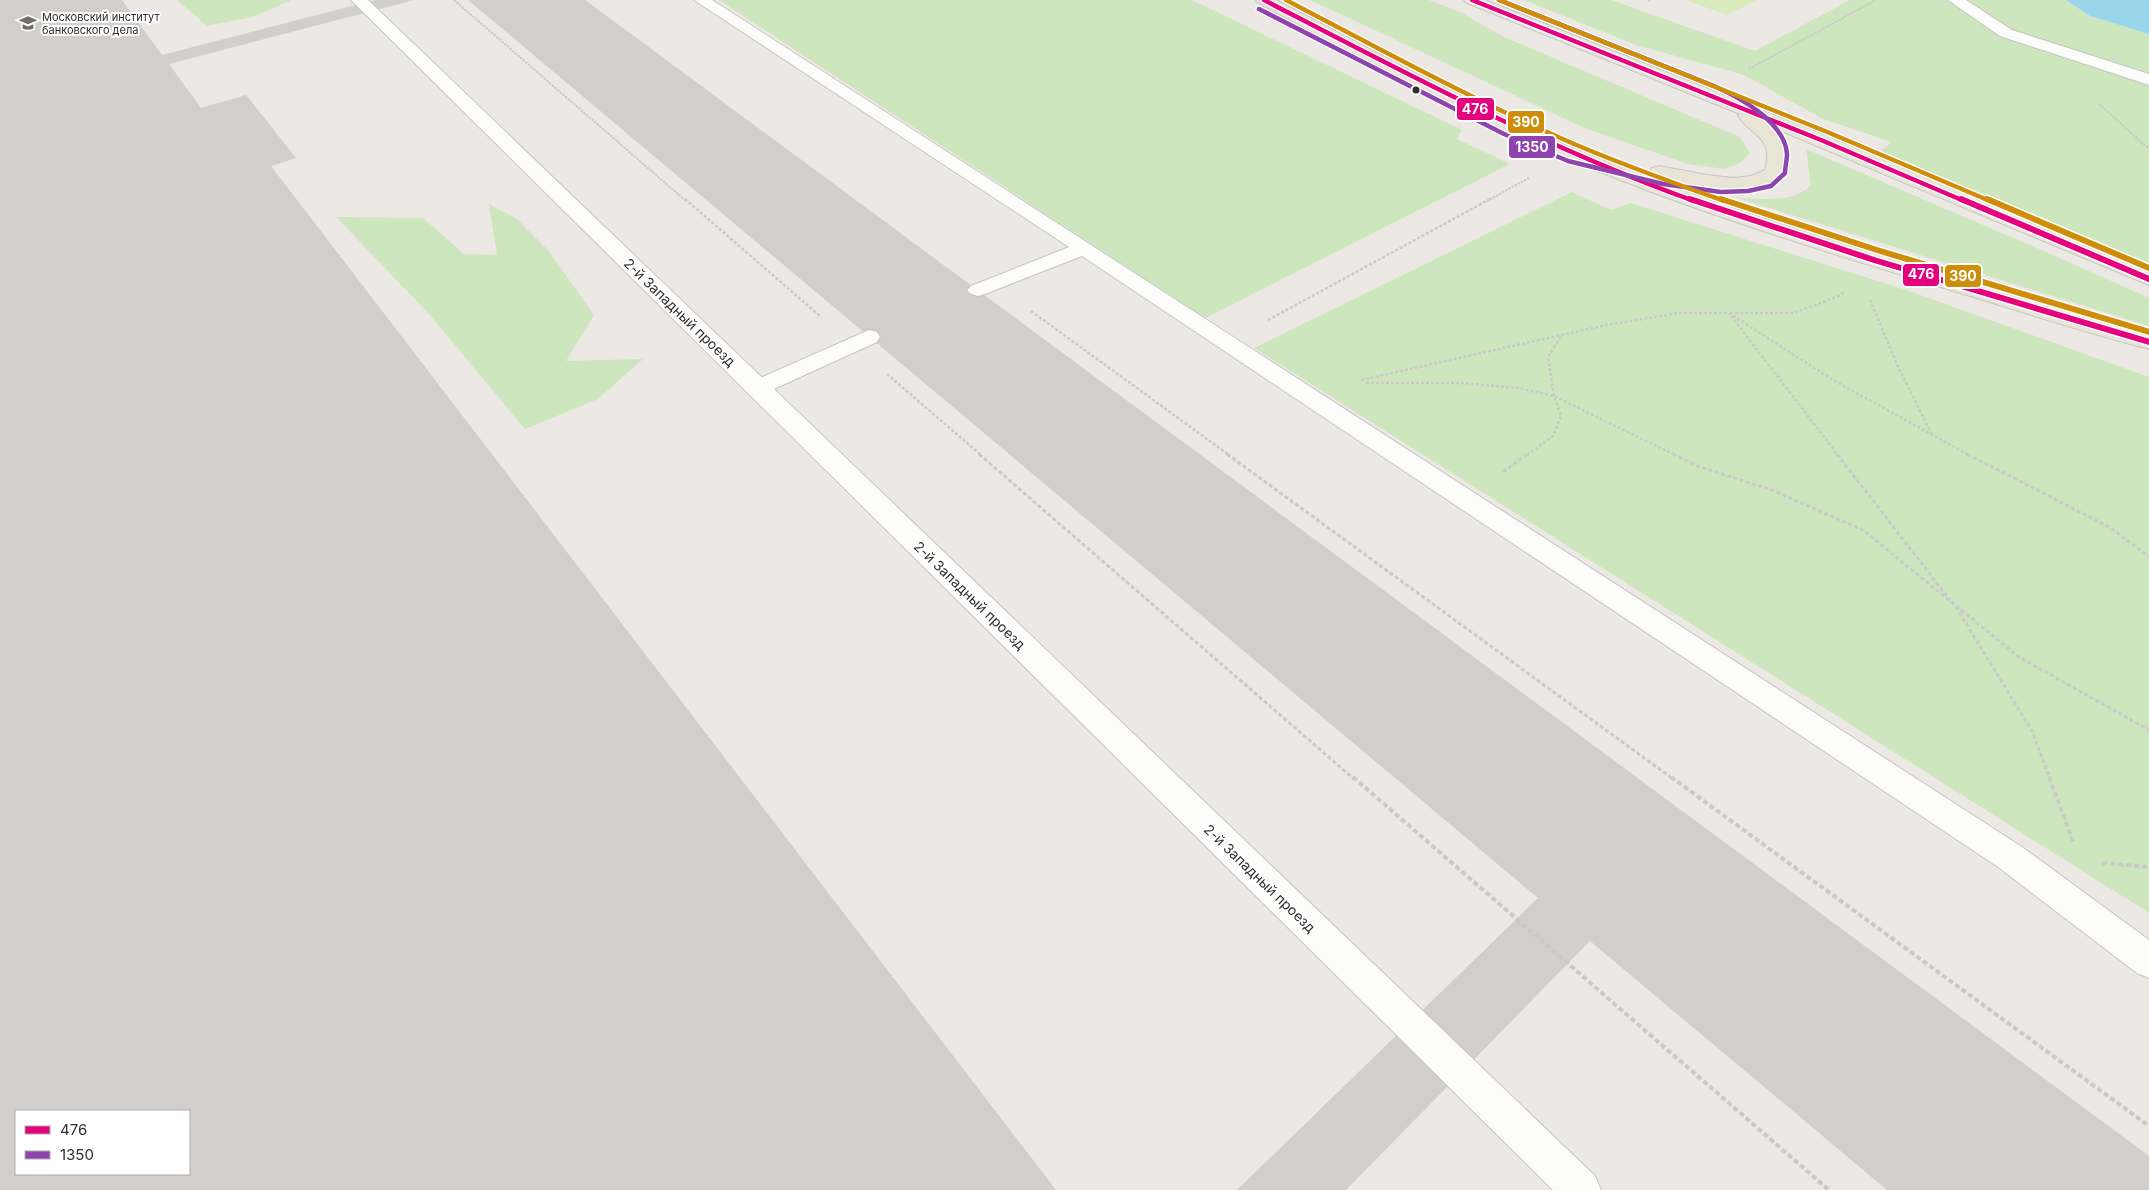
<svg xmlns="http://www.w3.org/2000/svg" width="2149" height="1190" viewBox="0 0 2149 1190" font-family="Inter,sans-serif">
<style>
.green{fill:#cee6be}
.pitch{fill:#d9eabb}
.water{fill:#99d6ec}
.building{fill:#d1cecb;fill-rule:evenodd}
.lines{fill:none;stroke-linecap:round;stroke-linejoin:round}
.service-casing{stroke:#c5c4c5;stroke-width:2}
.minor-casing{stroke:#c5c4c5;stroke-width:2}
.primary-casing{stroke:#c6c5c4;stroke-width:2}
.path-far3{stroke:#c9c9c8;stroke-width:2;stroke-dasharray:2.5 1;stroke-linecap:butt}
.path-far2{stroke:#c9c9c8;stroke-width:2.5;stroke-dasharray:3 2;stroke-linecap:butt}
.path-far1{stroke:#c9c9c8;stroke-width:3;stroke-dasharray:4 2.5;stroke-linecap:butt}
.path{stroke:#c9c9c8;stroke-width:4;stroke-dasharray:5 3;stroke-linecap:butt}
.service{fill:#fcfcfb;fill-rule:evenodd}
.minor{fill:#fcfcfb;fill-rule:evenodd}
.primary{fill:#e8e4d6;fill-rule:evenodd}
.bus-1-far1-casing{stroke:#fff;stroke-width:7}
.bus-1-casing{stroke:#fff;stroke-width:9}
.bus-2-casing{stroke:#fff;stroke-width:7}
.bus-3-far1-casing{stroke:#fff;stroke-width:7}
.bus-3-casing{stroke:#fff;stroke-width:9}
.bus-1-far1{stroke:#e5007d;stroke-width:4.5}
.bus-1{stroke:#e5007d;stroke-width:6}
.bus-2{stroke:#8e44ad;stroke-width:4.5}
.bus-3-far1{stroke:#cf8e09;stroke-width:4.5}
.bus-3{stroke:#cf8e09;stroke-width:6}
.bus-dot{fill:#2e2e2e;stroke:#fff;stroke-width:2}
.labels{text-anchor:middle;dominant-baseline:central;stroke-width:4;stroke-linejoin:round;paint-order:stroke}
.far-poi-label{font-size:11px;fill:#2e2e2e;stroke:#fff;text-anchor:start}
.street-label{font-size:14px;fill:#2e2e2e;stroke:#fff}
.line-badge{stroke:#fff;stroke-width:2}
.badge-label{font-size:14px;text-anchor:middle;font-weight:bold;fill:#fff}
</style>
<rect width="100%" height="100%" fill="#ece8e4"/>
<!-- green -->
<g class="green">
<path d="M177,0H290V1L252,17L207,26Z"/>
<path d="M719,0H1192L1462,130L1457,139L1510,164L1205,318Z"/>
<path d="M1310,0H1429L1460,12L1504,37L1740,137L1750,153L1740,163L1725,169L1688,164L1587,129Z"/>
<path d="M1524,0H1611L1755,51L1850,0H2066L2090,16L2149,34V264L1875,157L1891,142L1823,119L1744,75L1636,45Z"/>
<path d="M1806,149L2053,255L2149,298V326L1737,198C1761,198 1793,204 1811,185Z"/>
<path d="M1572,192L1611,210L1631,203L1906,290L2149,377V913L1254,348Z"/>
<path d="M489,204L517,219L549,251L594,315L566,361L643,359L598,399L525,429L430,315L336,217L423,218L464,254L497,255Z"/>
</g>
<!-- pitch -->
<path class="pitch" d="M1686,0H1757L1727,15Z"/>
<!-- water -->
<path class="water" d="M2066,0H2149V34L2090,16Z"/>
<!-- building -->
<g class="building">
<path d="M0,0H122L162,55L375,0H414L169,64L201,108L246,95L296,158L271,166L1056,1190H0ZM16,1111H189V1174H16Z"/>
<path d="M468,0H585L2149,1156V1190H1887L1590,941L1346,1190H1237L1538,898Z"/>
</g>
<g class="lines">
<!-- service casing -->
<g class="service-casing">
<g id="service">
<path d="M694,0H712L2022,847L2149,940V978L2137,973L1998,867L1082,256L985,294L978,296L971,294L967,290L971,286L1069,247Z"/>
<path d="M1948,0H1966L2012,30L2149,74V85L2000,36Z"/>
<path d="M869,330L877,332L880,337L877,342L765,393L757,395L749,393L745,388L749,383Z"/>
</g>
</g>
<!-- minor casing -->
<g class="minor-casing">
<path id="minor" d="M351,0H368L1595,1176L1601,1190H1553Z"/>
</g>
<!-- primary casing -->
<g class="primary-casing">
<g id="primary">
<path d="M1256,0H1276C1386,57 1494,117 1610,163C1786,232 1968,281 2149,335V349C2079,331 2010,308 1941,287C1799,244 1655,199 1520,138C1430,98 1345,49 1259,3Z"/>
<path d="M1464,0H1485L1827,136L2149,271V285L1769,126C1783,139 1792,159 1780,177C1774,179 1768,183 1762,185C1728,196 1686,184 1652,176L1650,172L1652,168L1659,166L1707,175L1733,178L1751,176L1765,170C1774,137 1753,137 1738,116L1740,114L1467,3Z"/>
</g>
</g>
<!-- path-far3 -->
<g class="path-far3">
<path d="M454,0L686,201"/>
<path d="M1648,1L1650,0"/>
<path d="M1749,69L1876,0"/>
<path d="M2099,104L2149,149"/>
<path d="M1487,201L1529,178"/>
</g>
<!-- path-far2 -->
<g class="path-far2">
<path d="M685,199L820,316"/>
<path d="M1870,300L1899,369L1932,435"/>
<path d="M1031,311L1229,455"/>
<path d="M1730,313H1794L1839,296L1844,292"/>
<path d="M1731,316L1838,455"/>
<path d="M1268,320L1490,199"/>
<path d="M887,374L981,455"/>
<path d="M1361,380L1606,325L1679,313H1729L1833,380L1969,455"/>
<path d="M1366,383H1462L1518,388L1554,396L1675,455"/>
<path d="M1527,455L1553,436L1561,416L1554,396L1548,357L1561,336"/>
</g>
<!-- path-far1 -->
<g class="path-far1">
<path d="M979,454L1354,779"/>
<path d="M1227,454L1673,779"/>
<path d="M1673,454L1700,467L1772,490L1863,530L2019,657L2149,730"/>
<path d="M1837,454L1950,600"/>
<path d="M1967,454L2111,528L2149,557"/>
<path d="M1503,472L1528,454"/>
<path d="M1956,607L2032,731L2050,779"/>
</g>
<!-- path -->
<g class="path">
<path d="M1353,777L1829,1190"/>
<path d="M1671,777L2149,1126"/>
<path d="M2049,777L2074,844"/>
<path d="M2102,863L2149,867"/>
</g>
<!-- service -->
<use href="#service" class="service"/>
<!-- minor -->
<use href="#minor" class="minor"/>
<!-- primary -->
<use href="#primary" class="primary"/>
<!-- bus-1-far1 casing -->
<g class="bus-1-far1-casing">
<g id="bus-1-far1">
<path d="M1264,0C1405,73 1544,147 1694,201"/>
<path d="M1472,0L1821,140L1964,201"/>
</g>
</g>
<!-- bus-1 casing -->
<g class="bus-1-casing">
<g id="bus-1">
<path d="M1690,199L1874,260L2149,342"/>
<path d="M1961,199L2149,279"/>
</g>
</g>
<!-- bus-2 casing -->
<g class="bus-2-casing">
<path id="bus-2" d="M1259,9L1504,134L1568,161L1663,184L1721,192L1748,191L1771,186L1785,173C1785,167 1787,160 1787,154C1785,122 1739,97 1714,86L1499,0"/>
</g>
<!-- bus-3-far1 casing -->
<g class="bus-3-far1-casing">
<g id="bus-3-far1">
<path d="M1286,0C1378,48 1469,98 1565,140C1617,163 1671,182 1724,201"/>
<path d="M1499,0L1825,131L1990,201"/>
</g>
</g>
<!-- bus-3 casing -->
<g class="bus-3-casing">
<g id="bus-3">
<path d="M1721,199L1877,250L2149,332"/>
<path d="M1987,199L2149,268"/>
</g>
</g>
<!-- bus-1-far1 -->
<use href="#bus-1-far1" class="bus-1-far1"/>
<!-- bus-1 -->
<use href="#bus-1" class="bus-1"/>
<!-- bus-2 -->
<use href="#bus-2" class="bus-2"/>
<!-- bus-3-far1 -->
<use href="#bus-3-far1" class="bus-3-far1"/>
<!-- bus-3 -->
<use href="#bus-3" class="bus-3"/>
</g>
<!-- icons -->
<defs>
<g id="university-bare" transform="scale(1.35)"><path d="M0-5L7-2L0 1L-7-2ZM-4 1L0 2.5L4 1V4Q0 6-4 4Z" fill="#706f6e" stroke="#fff" stroke-width="2.5" paint-order="stroke"/></g>
</defs>
<g fill-rule="evenodd">
<use href="#university-bare" x="28" y="23"/>
</g>
<!-- markers -->
<circle class="bus-dot" cx="1416" cy="90" r="4.5"/>
<g class="labels">
<!-- far-poi labels -->
<g class="far-poi-label">
<text x="42" y="17">Московский институт<tspan x="42" dy="13">банковского дела</tspan></text>
</g>
<!-- street labels -->
<g class="street-label">
<text transform="translate(680 312) rotate(44)">2-й Западный проезд</text>
<text transform="translate(970 595) rotate(44)">2-й Западный проезд</text>
<text transform="translate(1260 878) rotate(44)">2-й Западный проезд</text>
</g>
</g>
<g class="line-badge">
<rect x="1456" y="97" width="39" height="24" rx="5" fill="#e5007d"/>
<rect x="1507" y="110" width="38" height="24" rx="5" fill="#cf8e09"/>
<rect x="1508" y="135" width="48" height="24" rx="5" fill="#8e44ad"/>
<rect x="1902" y="263" width="38" height="24" rx="5" fill="#e5007d"/>
<rect x="1944" y="264" width="38" height="24" rx="5" fill="#cf8e09"/>
</g>
<g class="badge-label">
<text x="1475" y="114">476</text>
<text x="1526" y="127">390</text>
<text x="1532" y="152">1350</text>
<text x="1921" y="279">476</text>
<text x="1963" y="281">390</text>
</g>
<!-- legend -->
<rect x="15" y="1110" width="175" height="65" fill="#ffffff" stroke="#ababab"/>
<rect x="25" y="1126" width="25" height="8" fill="#e5007d" stroke="#ababab"/>
<text x="60" y="1135" font-size="15" fill="#2e2e2e">476</text>
<rect x="25" y="1151" width="25" height="8" fill="#8e44ad" stroke="#ababab"/>
<text x="60" y="1160" font-size="15" fill="#2e2e2e">1350</text>
</svg>
